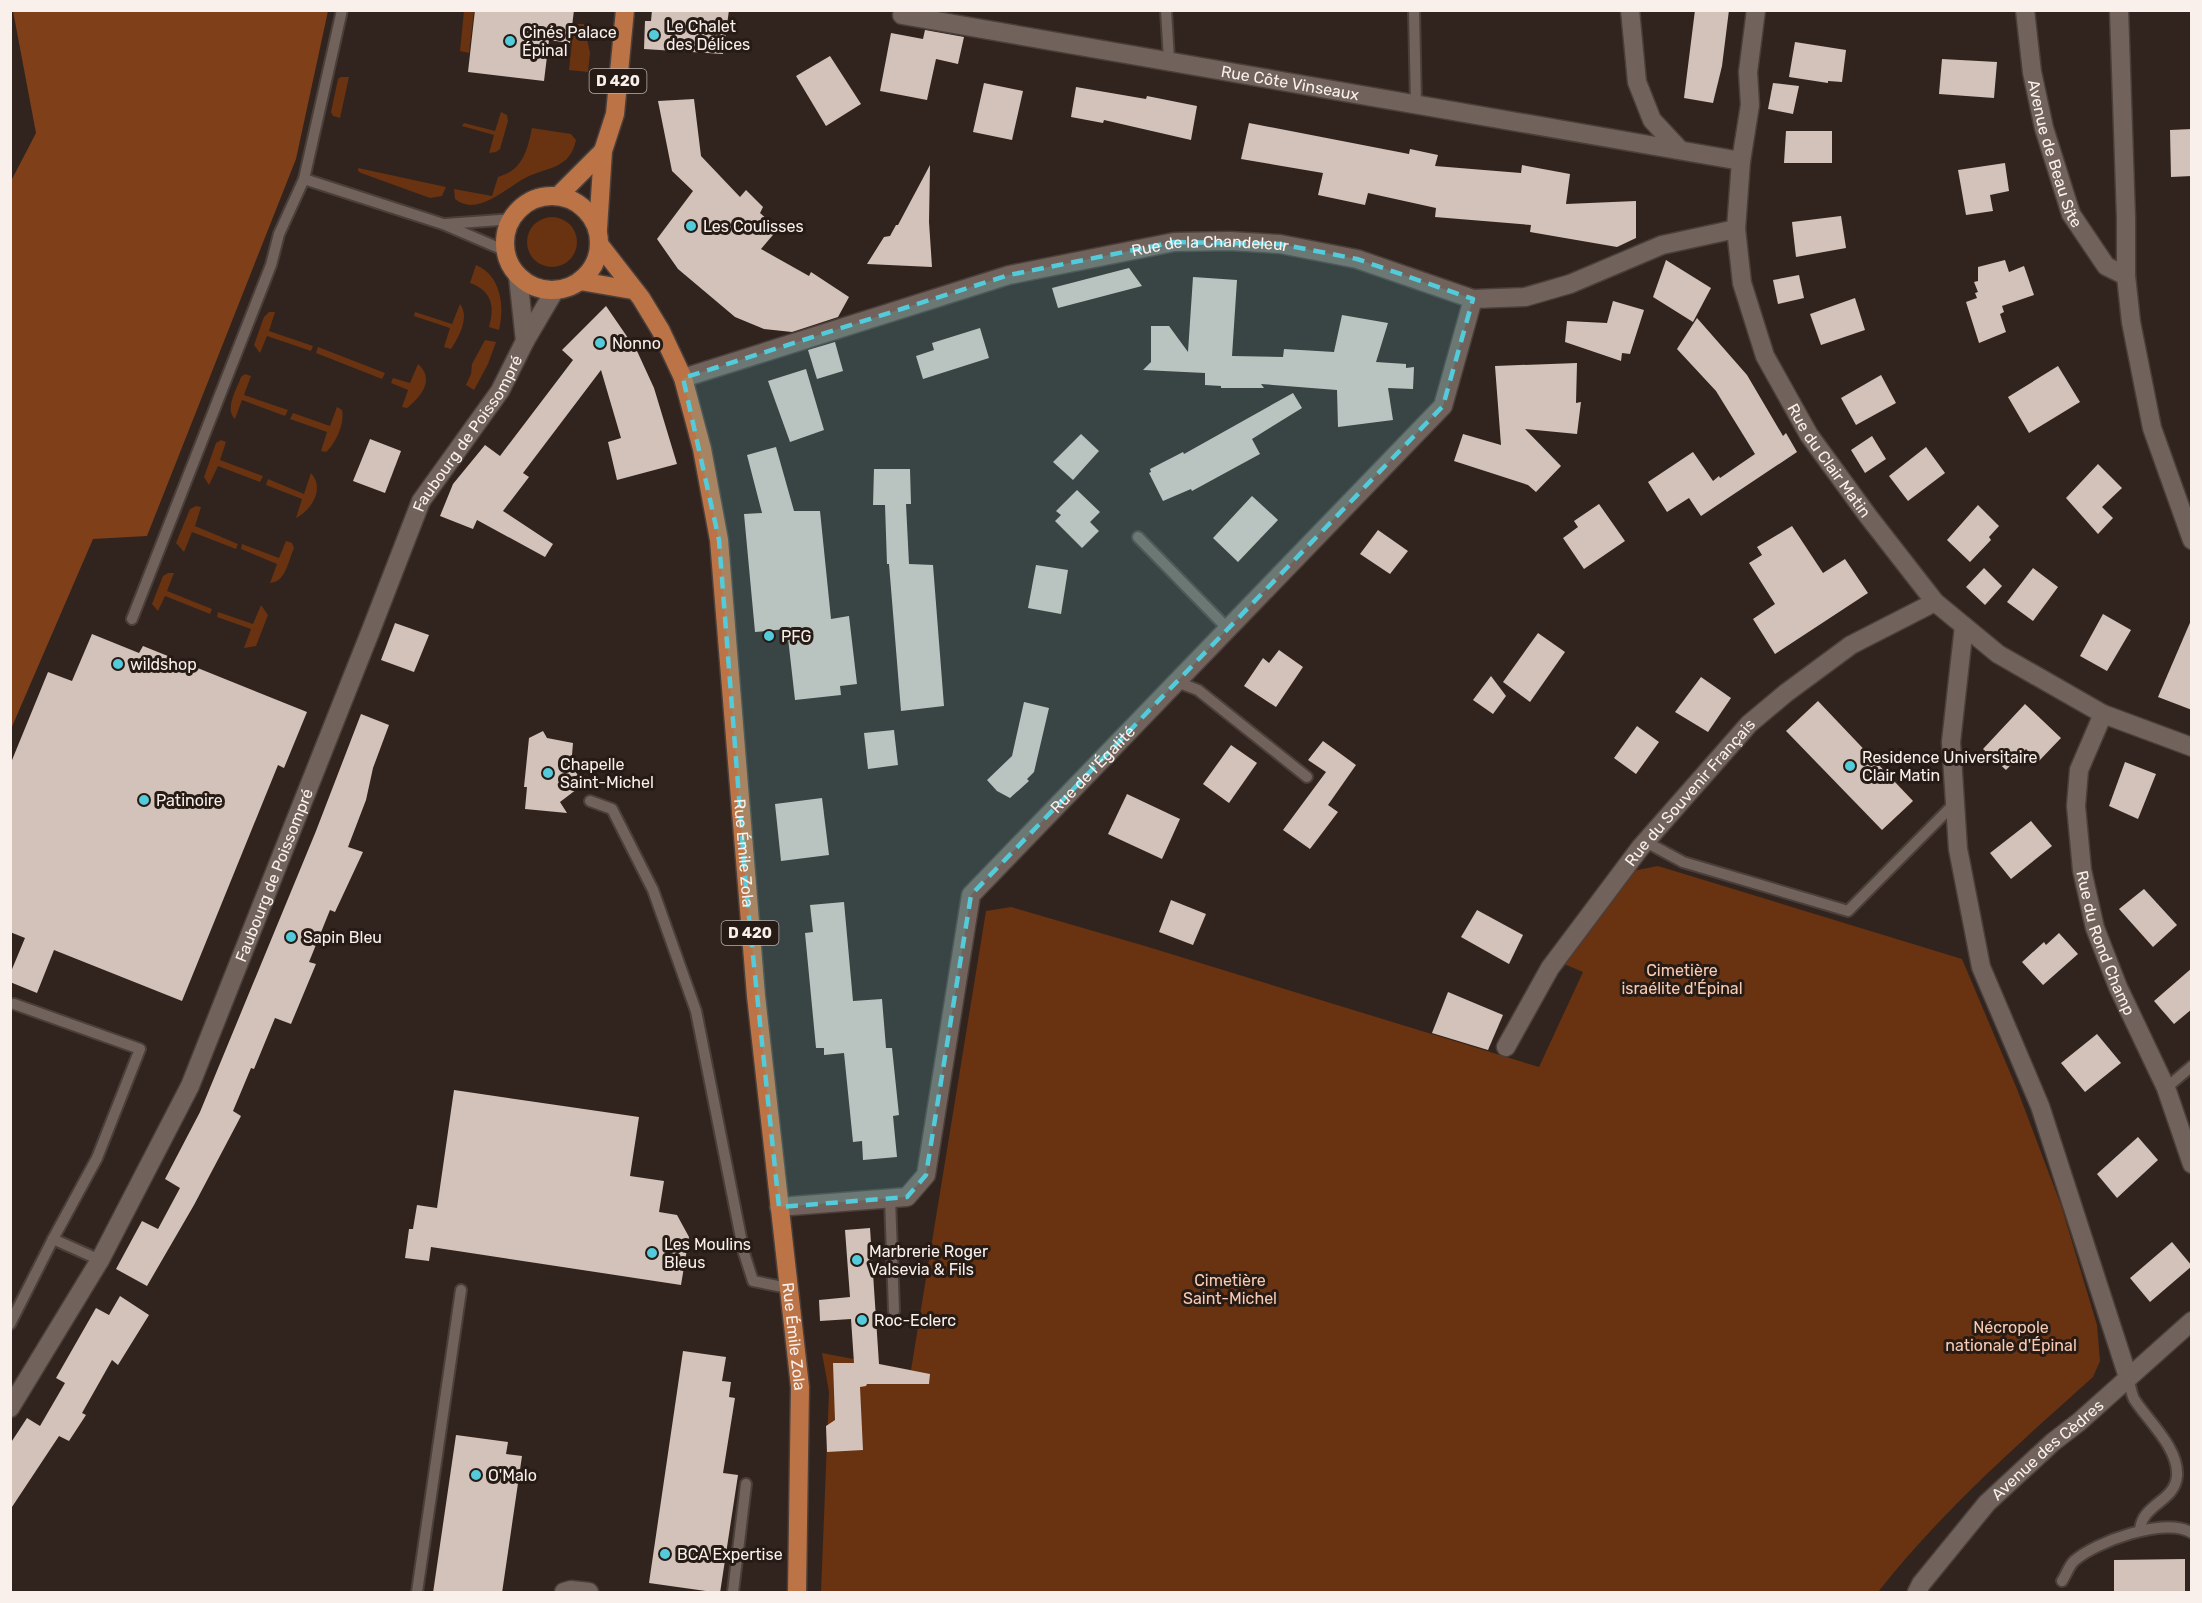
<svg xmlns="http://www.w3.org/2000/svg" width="2202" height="1603" viewBox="0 0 2202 1603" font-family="Rubik,sans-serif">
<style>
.green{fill:#693210}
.forest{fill:#7e3f19}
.building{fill:#d3c2b9}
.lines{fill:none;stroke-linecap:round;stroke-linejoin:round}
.lane-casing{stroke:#4a3f3a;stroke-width:14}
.street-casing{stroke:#4a3f3a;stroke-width:21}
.secondary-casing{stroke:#4a3f3a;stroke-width:21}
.primary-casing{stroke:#4a3f3a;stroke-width:21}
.lane{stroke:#71635b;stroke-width:10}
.street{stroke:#71635b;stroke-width:18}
.secondary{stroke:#71635b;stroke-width:18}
.primary{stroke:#bc7345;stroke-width:18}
.marked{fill:#53cbda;fill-opacity:0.2;stroke:#53cbda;stroke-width:4.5;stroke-dasharray:12 8;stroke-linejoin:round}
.poi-dot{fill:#53cbda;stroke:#271b15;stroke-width:2}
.labels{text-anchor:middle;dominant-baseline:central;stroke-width:6;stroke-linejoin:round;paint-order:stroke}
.shield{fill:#271b15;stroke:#bab0ac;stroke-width:1.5}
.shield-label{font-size:15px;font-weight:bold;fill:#f9f0ec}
.poi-label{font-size:16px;fill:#f9f0ec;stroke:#271b15;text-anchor:start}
.street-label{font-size:16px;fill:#f9f0ec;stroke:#271b15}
.park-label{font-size:16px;fill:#f9cbb3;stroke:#271b15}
</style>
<rect width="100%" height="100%" fill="#31241e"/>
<!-- green -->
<g class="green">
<path d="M464,11H474L469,53L460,51Z"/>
<path d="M574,24H584L590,53L588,72L569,70Z"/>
<path d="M341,77H349L340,118L333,116L331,112L338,79Z"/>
<path d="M501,112L507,115L508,121L500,149L496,152L489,153L494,135L462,126L464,123L495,131Z"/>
<path d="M532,128L571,134L576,140C570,169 548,167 527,177C508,186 478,218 455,199L454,189L492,196L498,177C523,170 527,151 532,128Z"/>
<path d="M358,168L446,187L442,196L430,198L361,173L358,171Z"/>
<circle cx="552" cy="242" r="25"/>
<path d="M476,265C501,275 505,307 499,330L489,327C495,306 492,291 470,283Z"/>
<path d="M460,304C470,317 459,337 451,349L444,347L450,328L414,316L415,312L452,324Z"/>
<path d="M269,312H275L269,331L313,346L311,351L267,336L260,353L254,345L264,317Z"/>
<path d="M485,340L496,342L488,364L474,390L466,385L471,374L472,364Z"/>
<path d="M318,347L385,373L382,379L316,353Z"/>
<path d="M418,364C435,379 422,396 407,408L402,407L408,390L391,383L393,378L410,383Z"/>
<path d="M245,374L251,376L244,395L288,410L285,416L242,400L235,419C224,409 237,389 241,377Z"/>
<path d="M337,407L342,410C345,423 336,443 326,452L321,451L327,432L290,419L293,413L330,426Z"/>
<path d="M221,440L226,442L220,460L263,476L260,482L218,466L209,485L204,477L216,443Z"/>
<path d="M311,473C325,488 312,510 296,518L302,499L266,485L268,479L304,494Z"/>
<path d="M196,506L201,507L195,526L238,544L236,549L192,532L184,552L176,543L190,509Z"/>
<path d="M286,541L292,543L294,548C288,561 286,582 270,583L277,564L241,549L242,544L279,558Z"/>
<path d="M168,573H174L167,591L212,609L210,614L165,596L158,611L152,604L163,576Z"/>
<path d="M261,605L268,615L256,646L244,648L251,629L217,617L218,612L253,624Z"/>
<path d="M1658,866L1962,959L2017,1089L2061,1205L2097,1325L2100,1361L2093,1377C2017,1445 1941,1512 1878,1592H821L829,1392L822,1353L911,1370L986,911L1011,907L1145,946L1539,1067L1583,972L1564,964L1632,871Z"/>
</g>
<!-- forest -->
<path class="forest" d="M13,11H328L296,159L147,536L93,539L11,729L10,183L36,133Z"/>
<!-- building -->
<g class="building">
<path d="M475,10H574L570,43L549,40L544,81L468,72Z"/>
<path d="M652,10H729L723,54L644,49L645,21H651Z"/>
<path d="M1695,10H1729L1722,66L1713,103L1684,98Z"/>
<path d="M925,30L964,37L958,64L936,59L927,100L880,91L891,33L923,39Z"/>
<path d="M1795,42L1846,50L1842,82L1828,81V83L1789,77Z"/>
<path d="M830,56L861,104L826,126L796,76Z"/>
<path d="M1942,59L1997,62L1994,98L1939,94Z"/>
<path d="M984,83L1023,91L1012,140L973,132Z"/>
<path d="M1773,83L1799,86L1793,114L1768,109Z"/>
<path d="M1076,87L1146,99L1147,96L1197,106L1191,140L1104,120L1103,123L1071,117Z"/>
<path d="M694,99L701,156L740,197L746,190L763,207L760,213L778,229L761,249L809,276L811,272L849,297L838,317L792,332L764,329L735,317L678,269L657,239L693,191L672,171L658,101Z"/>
<path d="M1249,123L1409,154L1410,149L1438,155L1435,166L1521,173L1522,165L1570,174L1566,204L1636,201V238L1617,247L1530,232L1531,225L1435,217L1436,208L1368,193L1365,205L1318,195L1323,173L1241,159Z"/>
<path d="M2192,129V176L2171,177L2170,130Z"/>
<path d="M1786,131H1832V163H1784Z"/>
<path d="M2005,163L2009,191L1990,195L1993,211L1966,215L1958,170Z"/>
<path d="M930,165L929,222L932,267L867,264L884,237L890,236L896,225H898Z"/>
<path d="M1841,216L1846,248L1796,257L1792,222Z"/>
<path d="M1666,260L1711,288L1693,322L1653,297Z"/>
<path d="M2005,260L2009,272L2024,266L2034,295L2002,306L2004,312L2000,314L2006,332L1979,343L1966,302L1977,298L1975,293L1978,292L1974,282L1978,281V267Z"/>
<path d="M1129,268L1142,286L1058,308L1052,288Z"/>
<path d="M1799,275L1804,298L1778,304L1773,280Z"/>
<path d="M1193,277L1237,280L1232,356L1283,357L1284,349L1334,352L1342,315L1388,323L1376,362L1406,364V368L1414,367L1413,389L1388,388L1393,420L1338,427L1337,390L1261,384L1264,388H1221V386L1205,385V373L1143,370L1151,362V326H1169L1188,352Z"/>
<path d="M1855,298L1865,330L1821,345L1810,314Z"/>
<path d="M1613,301L1644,310L1630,354L1622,353L1621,361L1565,342L1567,321L1607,323Z"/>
<path d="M606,306L637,351L654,388L677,464L617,480L608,442L621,438L601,370L523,473L529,477L503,511L553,544L545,557L477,520L473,529L440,516L453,484L485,445L500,456L573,360L562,350Z"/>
<path d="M1697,318L1747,375L1783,436L1786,433L1797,452L1701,516L1689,498L1667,512L1648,482L1693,452L1713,481L1719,476L1720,478L1755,454L1716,391L1677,349Z"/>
<path d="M980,328L989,358L923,379L916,356L934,350L932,343Z"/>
<path d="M835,342L843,371L817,379L808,350Z"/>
<path d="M1577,363L1576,403L1581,402L1577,434L1525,429L1561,466L1536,492L1528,485L1454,461L1463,434L1501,445L1495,366Z"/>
<path d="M2058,366L2080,402L2029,433L2008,397Z"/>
<path d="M806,369L824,430L790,442L768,381Z"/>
<path d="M1881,375L1896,403L1856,425L1841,398Z"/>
<path d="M1293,393L1302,408L1252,439L1260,454L1192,491L1191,489L1163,501L1149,473L1151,472L1150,469L1183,452L1184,454Z"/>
<path d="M1081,434L1099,451L1073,480L1053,462Z"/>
<path d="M1872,436L1886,459L1865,473L1851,450Z"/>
<path d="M370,439L401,451L385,493L353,481Z"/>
<path d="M776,447L794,511H820L831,619L849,616L857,684L840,686L841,695L795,700L787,629L755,632L744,514L762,513L747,455Z"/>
<path d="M1926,447L1945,473L1908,501L1889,476Z"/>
<path d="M2098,464L2122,488L2102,507L2113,518L2098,534L2066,498Z"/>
<path d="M874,469H910L911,504H906L909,564L933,565L944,706L901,711L889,564H887L885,505H873Z"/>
<path d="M1077,490L1100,512L1090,522L1099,531L1082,548L1055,521L1061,515L1056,511Z"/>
<path d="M1252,496L1278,520L1238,562L1213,538Z"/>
<path d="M1599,504L1625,541L1584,569L1563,538L1578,527L1574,521Z"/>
<path d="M1978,505L1999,526L1989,537L1991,540L1970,562L1947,540Z"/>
<path d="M1792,526L1823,573L1845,559L1868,593L1775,654L1753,619L1775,604L1749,563L1762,555L1757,547Z"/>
<path d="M1378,530L1408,551L1390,574L1360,554Z"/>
<path d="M1036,565L1068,570L1061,614L1028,608Z"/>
<path d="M1984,568L2002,586L1985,605L1966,587Z"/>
<path d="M2033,568L2058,587L2033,621L2007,602Z"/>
<path d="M2103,614L2131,630L2107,671L2080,656Z"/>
<path d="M2192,618V710L2158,697Z"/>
<path d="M395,623L429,635L414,672L381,660Z"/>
<path d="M1538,633L1565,652L1530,702L1503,682Z"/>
<path d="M92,634L139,653L143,646L307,712L284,768L278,765L182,1001L54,950L37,993L10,982V974L25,938L10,932V765L48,672L72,681Z"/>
<path d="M1279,650L1303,667L1276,707L1244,686L1263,658L1269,663Z"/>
<path d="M1491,676L1506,696L1493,714L1473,700Z"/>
<path d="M1701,677L1731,698L1708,732L1675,712Z"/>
<path d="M1818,701L1913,801L1882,830L1786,731Z"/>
<path d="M1024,702L1049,708L1034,772L1027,779L1029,781L1010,798L997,791L987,780L1012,756Z"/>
<path d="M2025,704L2061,738L2038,762L2026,749L2006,770L1983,749Z"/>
<path d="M361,714L389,725L373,768L366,800L348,847L363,852L335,912L330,910L309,962L316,964L291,1024L275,1018L254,1069L251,1068L233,1111L241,1116L194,1205L147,1286L116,1269L142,1221L158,1229L180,1188L165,1179L200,1112L316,831Z"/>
<path d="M1637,726L1659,742L1636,774L1614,758Z"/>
<path d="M894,730L898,765L868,769L864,733Z"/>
<path d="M543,731L547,738L573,743L571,767L578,775L569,779L577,789L560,802L567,813L525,809L527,787H524L529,738Z"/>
<path d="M1323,741L1356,765L1328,805L1338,812L1310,849L1283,830L1326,772L1308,760Z"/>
<path d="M1231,745L1257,763L1229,803L1203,784Z"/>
<path d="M2125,762L2156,774L2138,819L2109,806Z"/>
<path d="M1127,794L1180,819L1162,859L1108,834Z"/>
<path d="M822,798L829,855L781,861L775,804Z"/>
<path d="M2031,821L2052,846L2011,879L1990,853Z"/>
<path d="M2144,889L2177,925L2153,947L2119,909Z"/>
<path d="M1171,900L1206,914L1193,945L1159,932Z"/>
<path d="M844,902L853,1001L882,999L886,1048H892L899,1115L893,1116L897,1157L863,1160L862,1141L853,1142L844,1053L824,1055V1048H816L805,933L813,932L810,905Z"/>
<path d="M1477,910L1523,935L1509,964L1461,937Z"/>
<path d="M2059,933L2078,954L2043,985L2022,962L2044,942L2046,945Z"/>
<path d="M2192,968V1009L2174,1024L2154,1001Z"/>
<path d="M1448,992L1503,1015L1488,1050L1432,1033Z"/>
<path d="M2097,1034L2121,1063L2085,1092L2061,1063Z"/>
<path d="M454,1090L639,1117L630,1176L664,1181L659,1212L677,1215L689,1237L681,1285L431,1247L429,1261L405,1258L409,1229H413L417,1205L437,1208Z"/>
<path d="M2138,1137L2158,1160L2117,1198L2097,1174Z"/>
<path d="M870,1228L879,1364L930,1374L929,1384H867L866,1386L860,1387L863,1450L827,1452L826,1426L835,1420L833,1363H854L851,1319L820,1321L819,1300L850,1297L845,1230Z"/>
<path d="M2172,1242L2192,1266L2150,1302L2130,1278Z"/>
<path d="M120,1296L149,1315L118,1365L112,1360L82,1413L86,1415L69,1441L59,1436L10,1510V1444L27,1418L40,1426L65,1383L56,1378L96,1308L109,1315Z"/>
<path d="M683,1351L726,1357L722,1381L731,1382L729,1397L735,1398L723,1473L738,1475L720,1593L649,1583Z"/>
<path d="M456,1435L508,1442L506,1454L522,1456L502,1593H433Z"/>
<path d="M2185,1559V1593H2114V1560Z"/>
</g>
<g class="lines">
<!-- lane casing -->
<g class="lane-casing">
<g id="lane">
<path d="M1166,10L1169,60"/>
<path d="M1414,10L1416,105"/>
<path d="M304,179L443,224L506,251"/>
<path d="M446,224L512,219"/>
<path d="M1138,537L1228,629"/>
<path d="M132,619L271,265L279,234L304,179L342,10"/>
<path d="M1177,682L1198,690L1307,777"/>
<path d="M590,801L612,809L653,890L696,1011L744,1253L753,1281L788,1288"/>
<path d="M1646,842L1683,862L1848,911L1955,803"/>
<path d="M14,1004L140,1049L97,1158L53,1239"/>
<path d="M2166,1088L2192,1066"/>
<path d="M890,1198L894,1311"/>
<path d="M10,1324L53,1239L100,1260"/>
<path d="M2128,1377C2130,1384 2131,1393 2134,1399C2148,1421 2179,1448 2177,1476C2175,1502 2141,1504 2140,1531"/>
<path d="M2062,1581C2066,1575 2069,1566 2074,1561C2095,1542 2166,1516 2192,1533"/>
<path d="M417,1592L461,1290"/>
<path d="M733,1592L746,1484"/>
</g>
</g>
<!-- street casing -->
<g class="street-casing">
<g id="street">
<path d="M1630,10L1637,82L1652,120L1680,150"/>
<path id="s1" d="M1756,10L1748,72L1750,105L1741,161L1736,229L1742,283L1765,356L1809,435L1868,516L1935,602L1998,654L2103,714L2192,747"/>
<path id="s2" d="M2025,10L2032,72L2044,128L2071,214L2106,266L2126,276"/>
<path d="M2119,10L2126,218V276L2131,322L2152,428L2192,540"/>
<path id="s3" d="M902,15L1741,161"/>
<path id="s4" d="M683,378L1009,275L1174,242L1230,241L1280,244L1357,259L1473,299L1525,297L1570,284L1662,245L1736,229"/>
<path d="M1964,626L1951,742L1958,849L1981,967L2040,1106L2128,1377"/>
<path id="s5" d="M2103,714L2079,770L2076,806L2082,870L2095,928L2118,987L2166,1088L2192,1164"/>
<path id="s6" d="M1506,1047L1550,968L1640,848L1749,724L1786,693L1851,645L1935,602"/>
<path id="s7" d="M779,1207L907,1197L926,1175L971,895L1443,406L1473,299"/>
<path d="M564,1592L571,1590L589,1592"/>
</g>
</g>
<!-- secondary casing -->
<g class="secondary-casing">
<g id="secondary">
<path d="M518,276L525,341"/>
<path id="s8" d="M10,1408L100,1260L190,1086L371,630L421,501L500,391L525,341L555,290"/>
<path id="s9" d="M1917,1592L1921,1584L1987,1503L2053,1442L2079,1422L2192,1321"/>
</g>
</g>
<!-- primary casing -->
<g class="primary-casing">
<g id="primary">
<path d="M558,196L603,151"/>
<circle cx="552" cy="243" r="47"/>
<path d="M598,229L603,151L615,114L625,10"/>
<path id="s10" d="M599,244L641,298L661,331L683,378L702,449L719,540L756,996L800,1387L797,1592"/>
<path d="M580,281L632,290"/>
</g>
</g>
<!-- lane -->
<use href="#lane" class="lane"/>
<!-- street -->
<use href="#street" class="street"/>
<!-- secondary -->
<use href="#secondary" class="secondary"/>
<!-- primary -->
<use href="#primary" class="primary"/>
</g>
<!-- marked area -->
<path class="marked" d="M1174,242L1280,244L1357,259L1473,299L1443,406L971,895L926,1175L907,1197L779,1207L746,888L719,540L683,378L1009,275Z"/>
<!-- markers -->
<g class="poi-dot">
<circle cx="654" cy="35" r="6"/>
<circle cx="510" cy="41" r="6"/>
<circle cx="691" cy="226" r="6"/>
<circle cx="600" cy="343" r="6"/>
<circle cx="769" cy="636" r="6"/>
<circle cx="118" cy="664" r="6"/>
<circle cx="1850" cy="766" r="6"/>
<circle cx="548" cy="773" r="6"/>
<circle cx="144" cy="800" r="6"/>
<circle cx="291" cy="937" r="6"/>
<circle cx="652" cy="1253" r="6"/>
<circle cx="857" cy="1260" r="6"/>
<circle cx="862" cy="1320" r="6"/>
<circle cx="476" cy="1475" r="6"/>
<circle cx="665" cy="1554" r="6"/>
</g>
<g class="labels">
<!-- shield labels -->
<g class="shield">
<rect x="589.5" y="69" width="57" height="24" rx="4.5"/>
<rect x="721.5" y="921" width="57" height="24" rx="4.5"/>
</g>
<g class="shield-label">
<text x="618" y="81">D 420</text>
<text x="750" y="933">D 420</text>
</g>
<!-- poi labels -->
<g class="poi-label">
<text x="666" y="26">Le Chalet<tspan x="666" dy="18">des Délices</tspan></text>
<text x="522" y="32">Cinés Palace<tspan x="522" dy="18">Épinal</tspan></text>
<text x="703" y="226">Les Coulisses</text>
<text x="612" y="343">Nonno</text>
<text x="781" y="636">PFG</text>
<text x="130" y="664">wildshop</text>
<text x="1862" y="757">Residence Universitaire<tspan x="1862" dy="18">Clair Matin</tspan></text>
<text x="560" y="764">Chapelle<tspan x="560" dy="18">Saint-Michel</tspan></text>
<text x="156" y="800">Patinoire</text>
<text x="303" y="937">Sapin Bleu</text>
<text x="664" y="1244">Les Moulins<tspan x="664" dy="18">Bleus</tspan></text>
<text x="869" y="1251">Marbrerie Roger<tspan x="869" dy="18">Valsevia &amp; Fils</tspan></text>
<text x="874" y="1320">Roc-Eclerc</text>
<text x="488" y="1475">O'Malo</text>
<text x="677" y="1554">BCA Expertise</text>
</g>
<!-- street labels -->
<g class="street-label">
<text stroke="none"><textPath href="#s3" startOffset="394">Rue Côte Vinseaux</textPath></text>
<text stroke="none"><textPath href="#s2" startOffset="147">Avenue de Beau Site</textPath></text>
<text stroke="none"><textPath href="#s4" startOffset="546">Rue de la Chandeleur</textPath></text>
<text stroke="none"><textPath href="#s8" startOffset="1080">Faubourg de Poissompré</textPath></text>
<text stroke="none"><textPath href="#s1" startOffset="474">Rue du Clair Matin</textPath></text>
<text stroke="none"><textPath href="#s7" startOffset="616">Rue de l'Égalité</textPath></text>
<text stroke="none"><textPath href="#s6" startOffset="315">Rue du Souvenir Français</textPath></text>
<text stroke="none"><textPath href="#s10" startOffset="639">Rue Émile Zola</textPath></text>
<text stroke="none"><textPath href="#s8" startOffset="596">Faubourg de Poissompré</textPath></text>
<text stroke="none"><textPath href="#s5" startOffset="238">Rue du Rond Champ</textPath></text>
<text stroke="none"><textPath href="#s10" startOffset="1125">Rue Émile Zola</textPath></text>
<text stroke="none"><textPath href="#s9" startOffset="194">Avenue des Cèdres</textPath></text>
</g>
<!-- park labels -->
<g class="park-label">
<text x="1682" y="970">Cimetière<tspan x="1682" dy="18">israélite d'Épinal</tspan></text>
<text x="1230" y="1280">Cimetière<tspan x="1230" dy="18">Saint-Michel</tspan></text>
<text x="2011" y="1327">Nécropole<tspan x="2011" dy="18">nationale d'Épinal</tspan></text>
</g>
</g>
<!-- border -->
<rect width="2202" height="1603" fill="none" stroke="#f9f0ec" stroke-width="24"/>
</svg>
